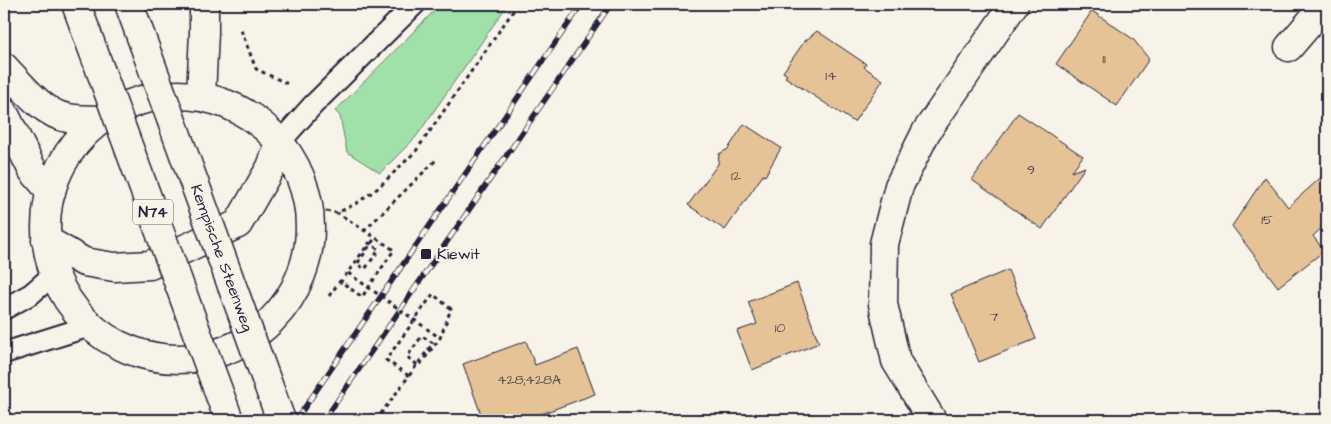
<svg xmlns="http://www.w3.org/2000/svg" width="1331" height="424" viewBox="0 0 1331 424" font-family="'Architects Daughter',sans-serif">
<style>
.green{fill:#a1e0a9;stroke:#628172}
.building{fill:#e6c397;stroke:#22223b}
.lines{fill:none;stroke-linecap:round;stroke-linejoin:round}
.service-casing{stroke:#22223b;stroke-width:24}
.minor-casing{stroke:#22223b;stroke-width:31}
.path{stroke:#22223b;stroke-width:3;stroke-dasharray:4 4;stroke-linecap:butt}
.service{stroke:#f7f3e8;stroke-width:20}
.minor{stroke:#f7f3e8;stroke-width:28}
.rail-casing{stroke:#22223b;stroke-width:5.5}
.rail{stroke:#f7f3e8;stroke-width:4;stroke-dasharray:11;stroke-linecap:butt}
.primary-bridge-casing{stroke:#22223b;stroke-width:31;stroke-linecap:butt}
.path-bridge{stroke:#22223b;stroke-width:3;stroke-dasharray:4 4;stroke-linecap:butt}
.primary-bridge{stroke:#f7f3e8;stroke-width:28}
.poi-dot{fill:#22223b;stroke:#f7f3e8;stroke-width:2}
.labels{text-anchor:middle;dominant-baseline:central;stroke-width:4.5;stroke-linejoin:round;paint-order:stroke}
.number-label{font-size:14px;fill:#534a52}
.shield{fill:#f7f3e8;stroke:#62616f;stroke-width:1}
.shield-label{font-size:15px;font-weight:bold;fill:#22223b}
.poi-label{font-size:16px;fill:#22223b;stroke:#f7f3e8;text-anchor:start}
.street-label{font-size:16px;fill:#22223b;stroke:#f7f3e8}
</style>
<rect width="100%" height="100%" fill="#f7f3e8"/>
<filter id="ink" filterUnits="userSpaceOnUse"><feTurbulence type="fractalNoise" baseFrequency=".02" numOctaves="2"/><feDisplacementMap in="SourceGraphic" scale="10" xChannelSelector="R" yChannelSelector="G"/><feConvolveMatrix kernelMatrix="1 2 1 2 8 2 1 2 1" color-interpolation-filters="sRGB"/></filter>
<g filter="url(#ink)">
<!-- green -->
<path class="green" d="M441,4H508L416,137L380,173L347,152L340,116L335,111Z"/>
<!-- building -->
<g class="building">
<path d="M1092,11L1133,39L1149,59L1117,106L1056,64Z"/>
<path d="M817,31L866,64L864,67L883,80L854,122L785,77L787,75L783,72L804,42Z"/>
<path d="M1018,113L1083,156L1071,172L1085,167L1042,229L972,180Z"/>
<path d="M744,124L781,148L765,176L763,175L725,230L688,205L718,164L719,154L728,149Z"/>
<path d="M1327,172V223L1313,236L1324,251L1278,287L1232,226L1265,177L1288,207Z"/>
<path d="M1008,270L1036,339L979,362L951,294Z"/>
<path d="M797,283L819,343L752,370L737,331L757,324L748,302Z"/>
<path d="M526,341L535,365L578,349L595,394L525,420H483L463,364Z"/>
</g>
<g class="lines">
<!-- service casing -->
<g class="service-casing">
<g id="service">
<path d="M280,142L313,105L415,4"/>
<path d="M4,309L31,294L54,274"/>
<path d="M4,353L90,326"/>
</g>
</g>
<!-- minor casing -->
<g class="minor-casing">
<g id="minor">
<path d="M1289,47L1319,12L1320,4"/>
<path d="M4,67C20,84 44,115 68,118C78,120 89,120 100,120"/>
<circle cx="178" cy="227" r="132"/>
<path d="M201,96L204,32V4"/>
<path d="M4,113L33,171L51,192"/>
<path d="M46,240L84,262L114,267L150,265L238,224L271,167L280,142"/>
<path d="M932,420L896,361L883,304L884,244L899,186L926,132L1014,4"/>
</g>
</g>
<!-- path -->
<g class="path">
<path d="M241,30L256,69L290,85"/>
<path d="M310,208L337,213L357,203L378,188L416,151L518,4"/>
<path d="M364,231L437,159"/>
<path d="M340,283L369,243L379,250L365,269L357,264L375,238"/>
<path d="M329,296L340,281L362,297L394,250L338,213"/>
<path d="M370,414L376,420C395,395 414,369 433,343L422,336L407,357L419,366L440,338L451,309L433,294L386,360L409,376"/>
</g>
<!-- service -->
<use href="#service" class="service"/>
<!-- minor -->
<use href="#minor" class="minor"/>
<!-- rail casing -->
<g class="rail-casing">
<g id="rail">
<path d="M296,420L582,4"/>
<path d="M324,420L611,4"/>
</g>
</g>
<!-- rail -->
<use href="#rail" class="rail"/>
<!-- primary-bridge casing -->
<g class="primary-bridge-casing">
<g id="primary-bridge">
<path d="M76,4L229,420"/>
<path d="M129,4L281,420"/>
</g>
</g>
<!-- path-bridge -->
<path class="path-bridge" d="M348,273L440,338"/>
<!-- primary-bridge -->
<use href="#primary-bridge" class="primary-bridge"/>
</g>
</g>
<!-- markers -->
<rect class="poi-dot" x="420" y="248" width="12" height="12" rx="2.5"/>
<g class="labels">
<!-- number labels -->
<g class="number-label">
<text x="1104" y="59">11</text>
<text x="831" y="76">14</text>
<text x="1031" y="170">9</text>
<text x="736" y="176">12</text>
<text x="1267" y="220">15</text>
<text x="994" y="317">7</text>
<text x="780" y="328">10</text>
<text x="529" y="380">428;428A</text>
</g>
<!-- shield labels -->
<rect class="shield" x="133" y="199.5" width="40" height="25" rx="4"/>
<g class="shield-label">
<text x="153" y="212">N74</text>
</g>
<!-- poi labels -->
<g class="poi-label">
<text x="437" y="254">Kiewit</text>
</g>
<!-- street labels -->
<g class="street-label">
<text transform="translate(222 258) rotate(70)">Kempische Steenweg</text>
</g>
</g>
<!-- margin -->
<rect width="1331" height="424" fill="none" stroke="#f7f3e8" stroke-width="20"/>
<rect x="10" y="10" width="1311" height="404" fill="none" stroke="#22223b" stroke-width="2" filter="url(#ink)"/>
</svg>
